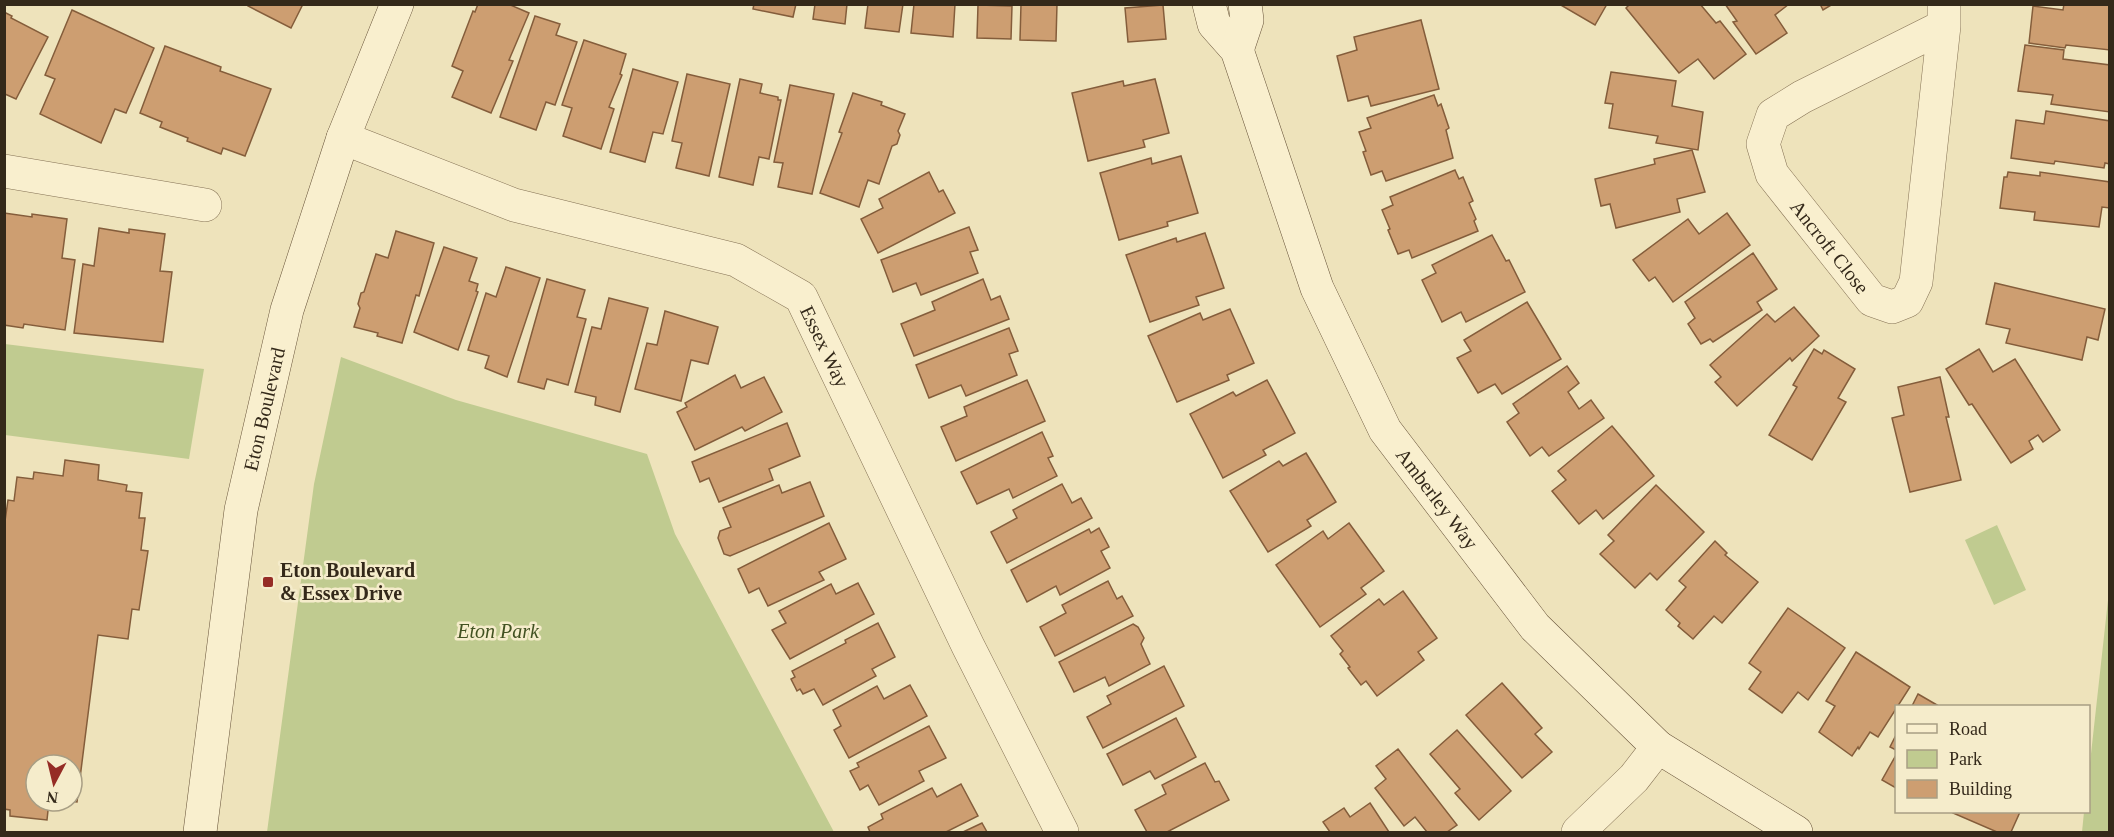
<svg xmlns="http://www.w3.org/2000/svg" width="2114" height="837" viewBox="0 0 2114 837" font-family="'Times New Roman',serif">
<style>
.green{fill:#c0cb90}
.building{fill:#cd9e71;stroke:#845d3b;stroke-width:1.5}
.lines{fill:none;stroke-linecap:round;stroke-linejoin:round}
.street-casing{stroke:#857255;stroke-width:34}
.secondary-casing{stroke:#675339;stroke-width:34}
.street{stroke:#f9efce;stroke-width:33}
.secondary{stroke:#f9efce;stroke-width:33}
.poi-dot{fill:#952c25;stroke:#f5eccb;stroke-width:2}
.labels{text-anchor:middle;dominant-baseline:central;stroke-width:5;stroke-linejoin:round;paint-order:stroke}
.street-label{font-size:20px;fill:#34291a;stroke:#f5eccb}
.poi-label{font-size:20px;font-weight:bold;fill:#34291a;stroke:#f5eccb;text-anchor:start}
.park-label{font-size:20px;font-style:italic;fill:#415121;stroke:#f5eccb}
</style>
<rect width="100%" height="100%" fill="#eee3bb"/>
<!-- green -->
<g class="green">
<path d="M5,344L204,369L189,459L5,435Z"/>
<path d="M341,357L456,400L647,454L675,534L834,832H267L314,484Z"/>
<path d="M1997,525L2026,590L1994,605L1965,540Z"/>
<path d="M2109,591V832H2082L2084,812H2088L2089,772Z"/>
</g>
<!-- building -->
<g class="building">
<path d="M249,4H303L291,28L248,6Z"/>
<path d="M478,4H508L529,13L509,60L513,61L491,113L452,97L463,71L452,66L473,11L475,12Z"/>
<path d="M754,4H796L793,17L753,9Z"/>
<path d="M815,4H847L845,24L813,19Z"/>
<path d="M868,4H903L899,32L865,28Z"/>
<path d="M914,4H955L953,37L911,33Z"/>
<path d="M1021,4H1057L1056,41L1020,40Z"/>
<path d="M1559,4H1607L1595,25Z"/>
<path d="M1630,4H1700L1716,23L1720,21L1746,54L1714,79L1698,59L1679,73L1626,8Z"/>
<path d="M1725,4H1789L1775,15L1787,33L1756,54L1733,22L1737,21Z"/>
<path d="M1820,4H1833L1823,10Z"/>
<path d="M2064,4H2110V50L2066,45L2065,48L2029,43L2033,6L2063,10Z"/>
<path d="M978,5L1012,6L1011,39L977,38Z"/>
<path d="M1163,5L1166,39L1128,42L1125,8Z"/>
<path d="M72,10L154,48L126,113L115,109L101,143L40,114L55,79L45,75Z"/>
<path d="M4,12L12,16L11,18L48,37L16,99L5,94L4,96Z"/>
<path d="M535,16L560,24L556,35L577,42L555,105L546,102L536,130L500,117Z"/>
<path d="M1421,20L1439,89L1371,106L1368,96L1348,101L1337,56L1357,50L1354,37Z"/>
<path d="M584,40L626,54L620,74L622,75L609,107L614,109L601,149L563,136L572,108L562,105Z"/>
<path d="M2025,45L2064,50L2063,59L2110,65V112L2051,104L2053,95L2018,91Z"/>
<path d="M165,46L221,67L220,71L271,89L245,156L223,148L221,154L187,141L188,138L160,127L162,122L140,113Z"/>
<path d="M633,69L678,82L663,134L653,132L645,162L610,152Z"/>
<path d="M1611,72L1676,81L1672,106L1703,112L1698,150L1656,143L1658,136L1609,128L1613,104L1605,103Z"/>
<path d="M687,74L730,84L709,176L676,168L682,143L672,141Z"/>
<path d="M740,79L762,84L760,93L778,97V100H781L769,159L759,157L753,185L719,177Z"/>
<path d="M1155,79L1169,133L1143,140L1145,147L1088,161L1072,93L1123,81L1124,86Z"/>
<path d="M790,85L834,94L812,194L778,187L783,163L774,162Z"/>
<path d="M853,93L882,102L881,105L905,114L898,131L900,135L897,144L892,146L879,184L868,180L859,207L820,193L842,133L839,132Z"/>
<path d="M1434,95L1438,106L1441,104L1449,128L1446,130L1453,158L1386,181L1382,171L1371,175L1363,152L1366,151L1359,132L1371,128L1367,118Z"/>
<path d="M2046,111L2110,121V164L2105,163L2104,168L2055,161L2054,164L2011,158L2016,120L2044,124Z"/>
<path d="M1692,150L1705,192L1677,199L1680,212L1616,228L1610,204L1601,206L1595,179L1655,164L1654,159Z"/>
<path d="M1181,156L1198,213L1167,222L1168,226L1119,240L1100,173L1151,158L1152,164Z"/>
<path d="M1455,170L1459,179L1463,177L1473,201L1469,203L1476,219L1474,221L1478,231L1412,258L1409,250L1398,254L1388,230L1390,229L1382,210L1393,205L1390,197Z"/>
<path d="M929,172L939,192L943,190L955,213L878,253L861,219L883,208L879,199Z"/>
<path d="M2008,172L2040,176V172L2110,182V208L2102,207L2099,227L2034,220L2035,212L2000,208L2004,177H2007Z"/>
<path d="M4,213L32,217V214L67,219L62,258L75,260L65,330L24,324L23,328L4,325Z"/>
<path d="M1727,213L1750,245L1673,302L1655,277L1649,281L1633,260L1688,219L1699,234Z"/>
<path d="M969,227L978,250L970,252L978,273L921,295L916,283L893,292L881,260Z"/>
<path d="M99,228L129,233V229L165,234L160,271L172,272L163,342L74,333L83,264L94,266Z"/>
<path d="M396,231L434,243L419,296L416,295L402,343L377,336L378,333L354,327L360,308L358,304L361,293L364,292L376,254L388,258Z"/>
<path d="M1205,233L1224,288L1196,297L1199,305L1150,322L1126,255L1176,238L1177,242Z"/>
<path d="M1492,235L1506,261L1509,260L1525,292L1466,322L1461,312L1442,322L1422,280L1436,273L1432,265Z"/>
<path d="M444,247L477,258L469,281L478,284L476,291L478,292L458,350L414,332Z"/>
<path d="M1753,253L1777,289L1757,302L1762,310L1713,342L1710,339L1701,344L1688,324L1695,318L1685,302Z"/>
<path d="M506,267L540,278L507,377L485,368L489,356L468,350L486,293L496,297Z"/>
<path d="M547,279L585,290L577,317L586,319L568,385L547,379L544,389L518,382Z"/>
<path d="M983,279L991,300L1000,296L1009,319L914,356L901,324L935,310L932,302Z"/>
<path d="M1995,283L2105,309L2098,340L2087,337L2082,360L2006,343L2010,329L1986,324Z"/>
<path d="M609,298L648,308L620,412L595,405L596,397L575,392L592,327L601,329Z"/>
<path d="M1527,302L1561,359L1502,394L1495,384L1478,393L1457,358L1471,351L1464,340Z"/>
<path d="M1794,307L1819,336L1792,361L1790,358L1737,406L1715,382L1721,377L1710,365L1767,314L1775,322Z"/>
<path d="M1230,309L1254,363L1227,375L1229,380L1177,402L1148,336L1200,313L1203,320Z"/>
<path d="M665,311L718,327L708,364L691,360L681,401L635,389L647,343L657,345Z"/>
<path d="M1009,328L1018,351L1009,354L1017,375L966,396L961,385L929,398L916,365Z"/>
<path d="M1814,349L1822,354L1824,350L1855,369L1838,398L1846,402L1812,460L1769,435L1797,387L1793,385Z"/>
<path d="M1979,349L1993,372L2015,359L2060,430L2043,442L2038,435L2029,441L2033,449L2011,463L1972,404L1969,405L1946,369Z"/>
<path d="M1567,366L1579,383L1568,392L1579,409L1591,400L1604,418L1549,456L1542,447L1530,456L1507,422L1519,413L1513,404Z"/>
<path d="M735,375L741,388L764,377L782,412L745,431L742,427L695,450L677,412L687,407L685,403Z"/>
<path d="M1940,377L1949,417H1946L1961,480L1910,492L1892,418L1904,415L1898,387Z"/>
<path d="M1027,380L1045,421L956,461L941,427L967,416L964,407Z"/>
<path d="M1267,380L1295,433L1263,450L1266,455L1223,478L1190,414L1233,392L1236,396Z"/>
<path d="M787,423L800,456L769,469L773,480L719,502L709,478L700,482L692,462Z"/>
<path d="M1612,426L1654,476L1603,519L1596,510L1579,524L1552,491L1566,480L1558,471Z"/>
<path d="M1042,432L1053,456L1048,458L1057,476L1013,498L1009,489L977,504L961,472Z"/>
<path d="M1306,453L1336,502L1307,520L1311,526L1268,552L1230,491L1279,461L1283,466Z"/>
<path d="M65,460L99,465L98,480L127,485L126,491L142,493L139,518H145L141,550L148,551L139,610L132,609L128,639L98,635L77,802L69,801H72V765H36V801H49L47,820L10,816V810L4,809V528L8,500L14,501L17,477L33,479L34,472L63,476Z"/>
<path d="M810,482L824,516L730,556L724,554L718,538L720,531L731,527L723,508L779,485L782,493Z"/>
<path d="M1062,484L1072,503L1081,498L1092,518L1007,563L991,532L1017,518L1013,510Z"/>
<path d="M1656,485L1704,532L1657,580L1650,573L1635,588L1600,554L1614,541L1608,535Z"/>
<path d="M829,523L846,559L819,572L824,580L768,606L759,588L749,593L738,569Z"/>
<path d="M1349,523L1384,571L1361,588L1366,594L1320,627L1276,565L1323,531L1328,539Z"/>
<path d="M1099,528L1109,547L1101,551L1110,568L1060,595L1056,586L1027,602L1011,570L1089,529L1091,533Z"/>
<path d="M1715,541L1727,553L1725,555L1758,582L1722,623L1714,616L1693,639L1678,626L1680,623L1666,610L1686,587L1679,581Z"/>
<path d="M1108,581L1117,599L1122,596L1133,616L1055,656L1040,627L1066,613L1062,605Z"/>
<path d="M858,583L874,614L790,659L772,630L786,623L779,611L831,584L836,594Z"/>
<path d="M1403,591L1437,638L1418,652L1424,660L1377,696L1366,681L1361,685L1348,668L1350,667L1340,654L1343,651L1331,636L1379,599L1384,605Z"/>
<path d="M1788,608L1845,648L1808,700L1798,692L1782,713L1749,689L1761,672L1749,663Z"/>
<path d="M878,623L895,657L872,669L876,676L823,705L814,689L803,694L800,689L797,691L791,679L795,677L792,671L846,643L845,640Z"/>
<path d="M1133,624L1138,627L1144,638L1141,644L1150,664L1109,686L1105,677L1074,692L1059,662Z"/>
<path d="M1856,652L1910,687L1878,737L1870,732L1859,749L1858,747L1852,756L1819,732L1835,706L1826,701Z"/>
<path d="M1164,666L1184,706L1103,748L1087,717L1111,704L1107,696Z"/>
<path d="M1502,683L1542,728L1535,734L1552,752L1522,778L1466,715Z"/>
<path d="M910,685L927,716L849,758L834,730L841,726L833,710L877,686L884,699Z"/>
<path d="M1918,694L1937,705L1936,706H1912Z"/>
<path d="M1176,718L1196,757L1155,779L1150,771L1123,785L1107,754Z"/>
<path d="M929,726L946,758L919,771L924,781L879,805L868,785L860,790L850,771L859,767L857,763Z"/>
<path d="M1457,730L1511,791L1479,820L1455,793L1460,789L1430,754Z"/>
<path d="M1896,735V750L1890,747Z"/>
<path d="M1398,749L1457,825L1447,832H1427L1415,817L1404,826L1375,788L1386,779L1376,766Z"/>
<path d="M1896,755V788L1882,780Z"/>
<path d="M1205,763L1215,782L1219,781L1229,800L1167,832H1147L1135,810L1166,794L1162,785Z"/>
<path d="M961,784L978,816L946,832H870L868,827L883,819L881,814L932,788L937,797Z"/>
<path d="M1370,803L1389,832H1330L1323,822L1344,808L1350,817Z"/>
<path d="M1954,812H2020L2011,832H1997L1953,813Z"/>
<path d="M982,823L987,832H963Z"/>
</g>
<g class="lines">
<!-- street casing -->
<g class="street-casing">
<g id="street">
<path id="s1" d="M1944,26L1802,97L1773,115L1763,144L1772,174L1872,300L1892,307L1907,301L1916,282L1944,26V4"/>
<path id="s2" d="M343,138L514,205L736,260L801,297L968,646L1062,832"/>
<path d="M4,171L205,205"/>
<path d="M1578,832L1634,778L1658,747"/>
</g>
</g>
<!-- secondary casing -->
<g class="secondary-casing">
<g id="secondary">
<path id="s3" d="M1209,4L1214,24L1237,50L1317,288L1385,430L1535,627L1658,747L1796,832"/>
<path d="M1237,50L1247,20L1245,4"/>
<path id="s4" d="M200,832L241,510L287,310L343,138L397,4"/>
</g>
</g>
<!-- street -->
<use href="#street" class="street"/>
<!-- secondary -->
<use href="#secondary" class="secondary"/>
</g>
<!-- markers -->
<rect class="poi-dot" x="262" y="576" width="12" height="12" rx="3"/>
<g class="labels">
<!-- street labels -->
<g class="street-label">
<text stroke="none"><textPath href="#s1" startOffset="348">Ancroft Close</textPath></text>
<text stroke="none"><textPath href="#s2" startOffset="542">Essex Way</textPath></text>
<text stroke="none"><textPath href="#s4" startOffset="428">Eton Boulevard</textPath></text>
<text stroke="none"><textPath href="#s3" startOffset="550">Amberley Way</textPath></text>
</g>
<!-- poi labels -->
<g class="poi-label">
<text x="280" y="570">Eton Boulevard<tspan x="280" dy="23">&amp; Essex Drive</tspan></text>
</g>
<!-- park labels -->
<g class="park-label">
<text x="498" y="631">Eton Park</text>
</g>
</g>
<!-- border -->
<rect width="2114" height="837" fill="none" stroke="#34291a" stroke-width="12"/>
<!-- legend -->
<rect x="1895" y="705" width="195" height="108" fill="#f5eccb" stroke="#a89e84" stroke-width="1.5"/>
<rect x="1907" y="724" width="30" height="9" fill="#f9efce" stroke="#a89e84" stroke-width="1.5"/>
<text x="1949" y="735" font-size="18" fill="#34291a">Road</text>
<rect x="1907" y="750" width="30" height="18" fill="#c0cb90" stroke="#a89e84" stroke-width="1.5"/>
<text x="1949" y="765" font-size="18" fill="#34291a">Park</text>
<rect x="1907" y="780" width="30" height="18" fill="#cd9e71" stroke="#a89e84" stroke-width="1.5"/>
<text x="1949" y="795" font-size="18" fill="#34291a">Building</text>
<!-- north arrow -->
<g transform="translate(54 783) rotate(187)"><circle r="28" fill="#f5eccb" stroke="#a89e84" stroke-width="1.5"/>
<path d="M0-4.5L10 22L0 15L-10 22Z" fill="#952c25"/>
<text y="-9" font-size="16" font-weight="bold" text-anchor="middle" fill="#34291a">N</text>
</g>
</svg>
